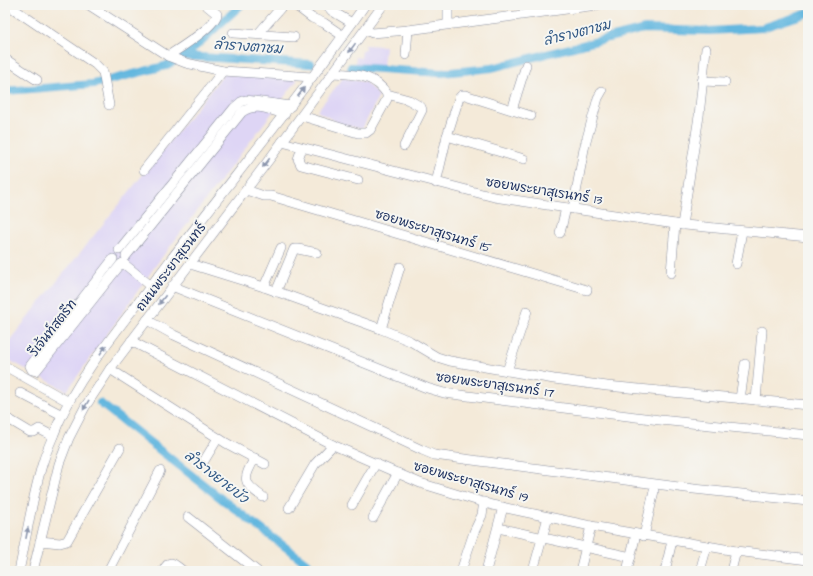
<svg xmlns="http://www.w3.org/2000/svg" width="813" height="576" viewBox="0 0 813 576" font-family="'Architects Daughter','Playpen Sans Thai',sans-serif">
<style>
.built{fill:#ded5f5}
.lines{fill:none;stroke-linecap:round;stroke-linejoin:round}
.canal{stroke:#63b7df;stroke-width:8}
.minor-casing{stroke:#888c9c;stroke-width:10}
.minor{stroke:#fff;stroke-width:9}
.oneway{fill:#8d97ae}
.labels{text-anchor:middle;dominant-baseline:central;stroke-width:4;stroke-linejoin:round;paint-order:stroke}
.street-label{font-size:13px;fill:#1b2f5e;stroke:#f6f6f2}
.water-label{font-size:14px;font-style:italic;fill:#315885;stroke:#f6f6f2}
</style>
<rect width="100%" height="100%" fill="#f6f6f2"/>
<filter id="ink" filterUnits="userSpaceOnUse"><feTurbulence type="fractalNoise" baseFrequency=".025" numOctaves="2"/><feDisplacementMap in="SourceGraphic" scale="8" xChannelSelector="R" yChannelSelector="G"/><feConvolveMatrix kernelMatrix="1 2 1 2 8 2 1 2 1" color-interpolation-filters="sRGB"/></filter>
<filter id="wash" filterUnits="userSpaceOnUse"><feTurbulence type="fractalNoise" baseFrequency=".012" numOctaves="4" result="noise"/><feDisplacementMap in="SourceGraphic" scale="16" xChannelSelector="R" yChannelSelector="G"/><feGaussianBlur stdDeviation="0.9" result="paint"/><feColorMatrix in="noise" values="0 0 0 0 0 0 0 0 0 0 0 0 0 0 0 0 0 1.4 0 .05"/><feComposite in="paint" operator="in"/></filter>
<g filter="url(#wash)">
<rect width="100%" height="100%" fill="#f4ead9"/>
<!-- built -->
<g class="built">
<path d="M365,45L385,46L383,66L355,64L356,57L361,58L362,50H365Z"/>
<path d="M224,74L298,79L156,265L67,391L5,358V346Z"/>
<path d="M343,78L365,82L379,96L362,129L340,124L317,111Z"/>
</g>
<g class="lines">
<!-- canal -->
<g class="canal">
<path d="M184,56L311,64"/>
<path d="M351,67L441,73L492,68L644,29L709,31L762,28L808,13"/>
<path d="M5,91L94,84L165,66L184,56L196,46L241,5"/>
<path d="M100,403L223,500L317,571"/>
</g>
</g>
</g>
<g filter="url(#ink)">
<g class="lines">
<!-- minor casing -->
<g class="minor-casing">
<g id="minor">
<path d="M8,5L95,64L103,72L109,105"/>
<path d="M89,5L168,56L186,63L223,71L312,77"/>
<path d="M295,5L312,18L324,23L343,36"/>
<path d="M327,5L332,11L352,23"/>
<path d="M448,5V24"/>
<path d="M366,30L372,33L408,30L597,5"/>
<path d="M233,33L294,37"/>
<path d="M258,34L283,5"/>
<path d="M406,55L408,30"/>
<path d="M168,56C180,48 216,26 217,14L206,5"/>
<path d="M5,59L37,80"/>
<path d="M702,81L725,82"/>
<path d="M387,94L409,100L421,107L422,110L404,146"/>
<path d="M512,110L526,65"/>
<path d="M302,116L358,133H366L370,130L387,99V94C374,74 356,75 334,73"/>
<path d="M447,136L524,159"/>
<path d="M282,142L494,197L675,224L808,237"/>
<path d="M302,148L298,159L301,165L358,180"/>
<path d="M144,170L223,71"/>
<path d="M436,183L447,136L459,98L462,95H465L531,116"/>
<path d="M246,190L264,196H271L587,290"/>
<path d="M573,209L584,149L598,98L602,91"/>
<path d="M682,225L699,116L706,49"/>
<path d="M560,233L566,208"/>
<path d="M119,250L234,108L241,102L246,100L291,106"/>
<path d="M126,256L242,112C256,102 269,110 285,114"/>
<path d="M113,259L30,366L32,370L36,371L121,264"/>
<path d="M123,263L151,286"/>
<path d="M190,264L264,287L381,329L410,341L437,357L450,361L554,379L607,386L808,405"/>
<path d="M736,264L742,231"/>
<path d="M671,273L675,224"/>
<path d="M172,286L427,388L444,393L660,420L808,435"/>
<path d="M264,287L281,248"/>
<path d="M276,292L294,249H298L317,253"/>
<path d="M147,320L174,335L422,450L434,455L694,489L808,501"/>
<path d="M381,329L400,267"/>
<path d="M131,341L333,445L420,483L492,505L591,526L736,551L808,560"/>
<path d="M5,366L69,402"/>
<path d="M110,369L226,443L265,464"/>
<path d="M507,371L527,311"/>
<path d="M20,393L62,415"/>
<path d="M740,399L745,364"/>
<path d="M756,400L762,331"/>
<path d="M10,420L30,432H34L39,429L53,436"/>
<path d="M255,458C242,480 243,483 263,497"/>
<path d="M204,461L218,438"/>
<path d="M352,505L376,463"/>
<path d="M289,508L315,464L333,445"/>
<path d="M188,517L257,571"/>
<path d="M373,518L398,473"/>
<path d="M498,528L631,557"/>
<path d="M644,536L654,491"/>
<path d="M40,541L60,543L67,541L120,448"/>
<path d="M19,571C27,535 32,497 43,462C47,449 53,437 58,424C80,374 117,331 150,287C221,192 297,102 365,5"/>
<path d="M33,571L59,464L69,438L85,407L110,369L271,157L383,5"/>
<path d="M108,571L160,471"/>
<path d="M163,571C170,557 174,564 183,571"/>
<path d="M461,571L474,532L482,515L484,502"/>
<path d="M486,571L503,507"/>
<path d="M533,571L548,517"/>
<path d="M580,571L591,526"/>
<path d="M627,571L636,534"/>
<path d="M665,571L672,541"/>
<path d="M700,571L707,546"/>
<path d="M731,571L736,551"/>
</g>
</g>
<!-- minor -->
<use href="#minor" class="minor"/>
</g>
<!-- one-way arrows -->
<defs><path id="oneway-solid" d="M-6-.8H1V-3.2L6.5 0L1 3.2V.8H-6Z"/></defs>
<g class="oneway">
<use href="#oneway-solid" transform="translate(352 48) rotate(126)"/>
<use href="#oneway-solid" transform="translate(301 92) rotate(-53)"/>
<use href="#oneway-solid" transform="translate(266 163) rotate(128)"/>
<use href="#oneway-solid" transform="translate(162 300) rotate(127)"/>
<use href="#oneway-solid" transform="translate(103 350) rotate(-54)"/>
<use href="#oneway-solid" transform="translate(86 405) rotate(120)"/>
<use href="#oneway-solid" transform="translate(27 533) rotate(-79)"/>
</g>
</g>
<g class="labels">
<!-- street labels -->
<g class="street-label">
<text transform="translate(544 191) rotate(9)">ซอยพระยาสุเรนทร์ 13</text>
<text transform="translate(433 231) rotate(17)">ซอยพระยาสุเรนทร์ 15</text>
<text transform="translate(171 267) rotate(-53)">ถนนพระยาสุเรนทร์</text>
<text transform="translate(53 328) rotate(-52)">รีเจ้นท์สตรีท</text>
<text transform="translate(495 385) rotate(8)">ซอยพระยาสุเรนทร์ 17</text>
<text transform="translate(471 482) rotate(16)">ซอยพระยาสุเรนทร์ 19</text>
</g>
<!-- water labels -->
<g class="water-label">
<text transform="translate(577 33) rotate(-14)">ลำรางตาชม</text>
<text transform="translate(248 47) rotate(4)">ลำรางตาชม</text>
<text transform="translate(216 477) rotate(38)">ลำรางยายบัว</text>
</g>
</g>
<!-- margin -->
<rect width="813" height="576" fill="none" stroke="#f6f6f2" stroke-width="20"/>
</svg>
